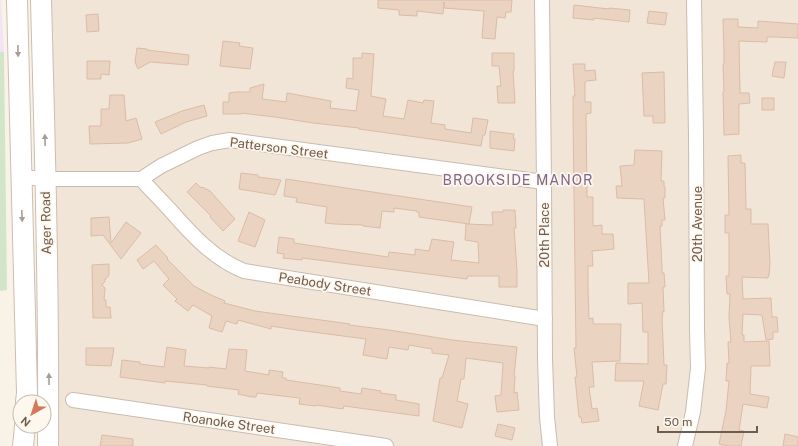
<svg xmlns="http://www.w3.org/2000/svg" width="798" height="446" viewBox="0 0 798 446" font-family="'Public Sans',sans-serif">
<style>
.residential{fill:#f0e5d7}
.education{fill:#f0e4f6}
.green{fill:#d3e5c8}
.building{fill:#ebd3c2;stroke:#dcbba5}
.lines{fill:none;stroke-linecap:round;stroke-linejoin:round}
.minor-casing{stroke:#cabbaf;stroke-width:16}
.secondary-casing{stroke:#cebdb0;stroke-width:22}
.minor{stroke:#fff;stroke-width:14}
.secondary{stroke:#fff;stroke-width:20}
.oneway{fill:#a99d95}
.labels{text-anchor:middle;dominant-baseline:central;stroke-width:3.5;stroke-linejoin:round;paint-order:stroke}
.street-label{font-size:13px;fill:#705b4f;stroke:#fdf7ed}
.neighbourhood-label{font-size:14px;letter-spacing:1px;fill:#80668c;stroke:#fdf7ed}
</style>
<rect width="100%" height="100%" fill="#f9f3e7"/>
<!-- residential -->
<path class="residential" d="M46,0H798V446H54Z"/>
<!-- education -->
<path class="education" d="M0,0H1L4,52H0Z"/>
<!-- green -->
<path class="green" d="M0,52H4L7,290L0,291Z"/>
<!-- building -->
<g class="building">
<path d="M378,0H512L511,12H506L505,18L497,17L495,39L482,38L484,11L444,8V2L443,14L417,11V16L399,15V10L378,8Z"/>
<path d="M574,5L609,9V8L630,10L629,22L594,18V20L573,18Z"/>
<path d="M649,11L667,13L665,25L647,23Z"/>
<path d="M98,14L99,31L87,32L86,15Z"/>
<path d="M723,19H738V27L758,28V21L798,24V38L776,37H767V42L739,41L740,93H749L750,103L739,104V134L724,135L723,92H724L723,64H724V53Z"/>
<path d="M223,41L240,43L239,46L253,48L250,69L220,66Z"/>
<path d="M137,48L147,49V50L189,55L188,65L150,62L138,69L135,62Z"/>
<path d="M362,53L374,54L371,96L386,99L383,116L404,119L408,100L423,103L424,100L434,101L431,123L445,125V129L471,133L473,118L488,120L485,135H483L481,146L359,129V128L313,123L275,117L241,113V114H223V102H229V93L236,92H250V88L264,84L262,99L286,102L287,93L331,101L330,108L356,111L359,90L346,88L347,78L353,79V58H362Z"/>
<path d="M492,53H514V71H513L515,103H498L497,86H501L499,66H492Z"/>
<path d="M87,61H110L109,75L101,74V79H87Z"/>
<path d="M775,62H786L784,78L772,76Z"/>
<path d="M573,64H585V71L595,70L596,80L586,81L585,82V102H591V113L586,114L587,197H593V226L602,225V234H613L614,249L592,251L593,266H588V288L589,319L593,318V324H621L620,361L592,362L594,387H589L592,409L597,408L599,421L582,423L581,417H579L575,377H577L574,348H576L573,114V96H575Z"/>
<path d="M664,72L665,123H653V116H644L642,73Z"/>
<path d="M110,95H124L126,121L136,118L142,139L128,143L90,144L89,126H101V109H109Z"/>
<rect x="762" y="98" width="12" height="12"/>
<path d="M204,105L207,116L186,122L161,134L155,122L182,111Z"/>
<path d="M490,131L514,134L513,139H515L514,151L490,148Z"/>
<path d="M635,150L662,151L661,181H664V187H665V198H663L665,220H662V226H660L662,268V273H664L665,287H663L664,312L663,311L662,319L664,365H667L666,384H663L658,410L639,406L644,381H615L616,363L648,364V332H643L642,303L628,304V283H649L644,199L617,198L616,186H622L620,166L634,165Z"/>
<path d="M741,155V163H745L746,209H751V224H768L770,263L769,276H768V278L742,277L743,299L771,298L772,317H777L778,332H773V339L766,340L762,315L743,314L742,335H744V342L769,341L770,366H751L750,394L769,397L767,408L743,404L739,430L744,431L741,446H728L719,444L726,411L729,381H726L727,363H729L728,342H731L729,318L730,294H727L726,276H729V233H725V215H729L728,156Z"/>
<path d="M241,173L258,175V177L281,180L275,195L239,189Z"/>
<path d="M286,179L472,207L469,224L419,217V212H417V211L394,208V212L382,211L380,228L363,226V225L334,224L325,223L327,207L296,202L297,198L284,196Z"/>
<path d="M196,183L201,188L202,187L210,191L235,219L223,231L210,217L211,216L187,192Z"/>
<path d="M503,210H515L516,228H514L517,271V287H499V276H468L467,279L302,258V260L283,258L284,254L277,253L279,237L294,239V243L388,257L389,252L415,255V249L429,251L432,239L454,242L451,260L479,263L478,242L465,240L466,224L493,225L492,212H503Z"/>
<path d="M249,212L265,220L255,247L238,241Z"/>
<path d="M109,217L111,243L126,222L141,233L121,259L103,235L91,236V218Z"/>
<path d="M156,245L168,258L167,259L194,286L211,295L225,301L224,303L255,311L350,324L349,325L389,330L452,340L517,347L514,376H515L514,393L517,392L519,410L497,412L495,396L501,395L503,363L466,358L464,379H461L457,401L468,404L462,428L433,421L440,378H442L449,355L432,353V349L409,345L408,350L389,347L387,359L363,355L366,339L297,330L271,326V329L238,320L237,324L226,321L222,332L209,328L212,316L193,305L188,311L175,301L177,299L163,285L169,279L154,261L143,269L137,260Z"/>
<path d="M109,264V275L106,279H105V281L102,285L105,288L104,300H106V307H110L111,318H93L92,265Z"/>
<path d="M167,347L186,350L184,366L209,368V367L226,369L229,349L247,350L245,371L269,375V370L283,372L282,378H286V380L340,388V391L361,394L362,388L381,391L380,393L396,395V400L419,404V416L344,406L343,409L316,405V406L299,404L300,398L257,393L256,397H252L238,394L239,390L207,386V385L165,381V383L120,377L122,360L140,362V364L164,367Z"/>
<path d="M86,348H114L111,366L86,365Z"/>
<path d="M498,424L515,428L512,440L495,436Z"/>
<path d="M785,434L798,437V446H783Z"/>
<path d="M102,435L133,439V446H100Z"/>
</g>
<g class="lines">
<!-- minor casing -->
<g class="minor-casing">
<g id="minor">
<path d="M542,0L544,182L545,359L547,417L550,446"/>
<path d="M21,177L46,179H141L161,166L198,148L212,143L230,140L544,182"/>
<path d="M141,179C151,190 161,200 171,211C192,235 214,259 244,271L545,319"/>
<path d="M73,400L386,446"/>
<path d="M685,446L693,412L698,368L697,330L696,137L694,0"/>
</g>
</g>
<!-- secondary casing -->
<g class="secondary-casing">
<g id="secondary">
<path d="M17,0L27,393L26,402"/>
<path d="M41,0C45,149 49,297 48,446"/>
<path d="M23,446L25,426"/>
</g>
</g>
<!-- minor -->
<use href="#minor" class="minor"/>
<!-- secondary -->
<use href="#secondary" class="secondary"/>
</g>
<!-- one-way arrows -->
<defs><path id="oneway-solid" d="M-6-.8H1V-3.2L6.5 0L1 3.2V.8H-6Z"/></defs>
<g class="oneway">
<use href="#oneway-solid" transform="translate(18 51) rotate(89)"/>
<use href="#oneway-solid" transform="translate(45 140) rotate(-91)"/>
<use href="#oneway-solid" transform="translate(22 216) rotate(88)"/>
<use href="#oneway-solid" transform="translate(49 379) rotate(-91)"/>
</g>
<g class="labels">
<!-- street labels -->
<g class="street-label">
<text transform="translate(279 148) rotate(7)">Patterson Street</text>
<text transform="translate(46 223) rotate(-91)">Ager Road</text>
<text transform="translate(697 224) rotate(-90)">20th Avenue</text>
<text transform="translate(544 235) rotate(-90)">20th Place</text>
<text transform="translate(325 284) rotate(9)">Peabody Street</text>
<text transform="translate(229 423) rotate(8)">Roanoke Street</text>
</g>
<!-- neighbourhood labels -->
<g class="neighbourhood-label">
<text x="518" y="180">BROOKSIDE MANOR</text>
</g>
</g>
<!-- north arrow -->
<g transform="translate(32 414) rotate(219)"><circle r="19" fill="#fdf7ed" stroke="#c5b9ae"/>
<path d="M0-3L7 15L0 10L-7 15Z" fill="#d4785c"/>
<text y="-6" font-size="11" font-weight="bold" text-anchor="middle" fill="#705b4f">N</text>
</g>
<!-- scale -->
<path d="M658 426v6h99v-6" fill="none" stroke="#705b4f" stroke-width="2"/>
<text x="664" y="426" font-size="12" fill="#705b4f" stroke="#fdf7ed" stroke-width="3" paint-order="stroke">50 m</text>
</svg>
